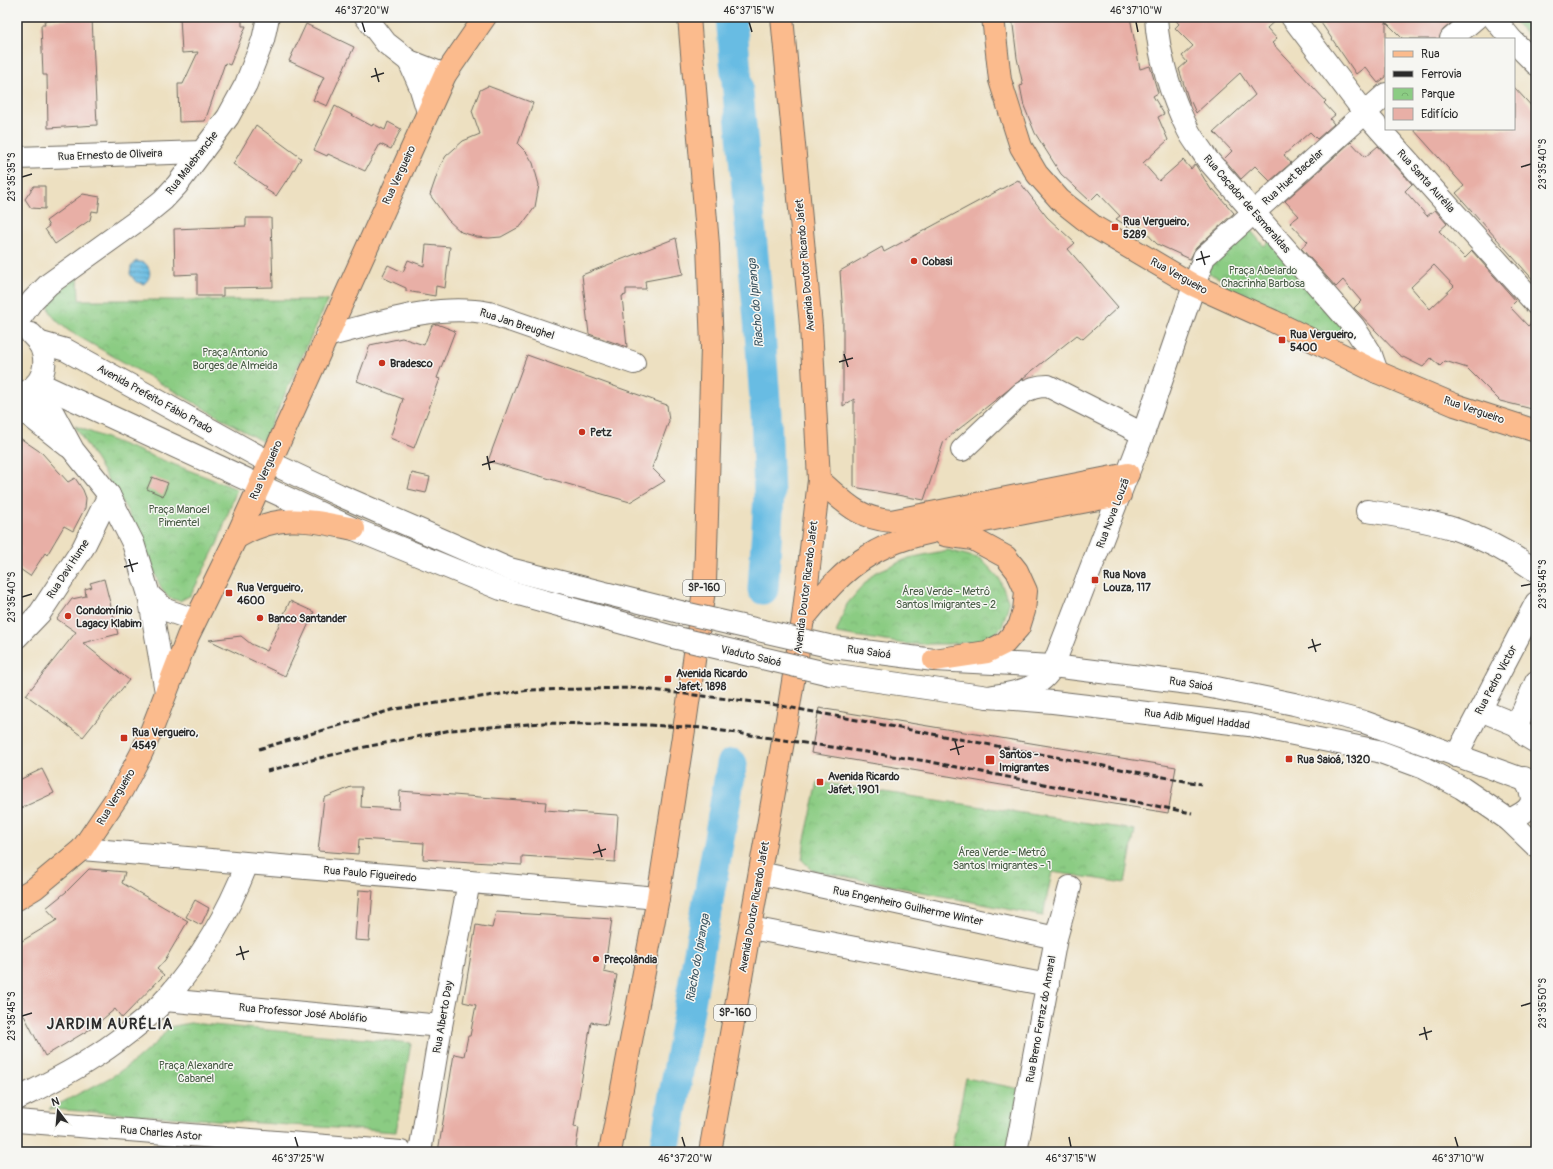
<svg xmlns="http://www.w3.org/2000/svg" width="1553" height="1169" viewBox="0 0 1553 1169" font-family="Pangolin,sans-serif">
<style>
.park{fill:url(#park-crowns);stroke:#5b7c57}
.water{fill:url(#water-rules);stroke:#497487}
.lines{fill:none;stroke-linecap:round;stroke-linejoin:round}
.river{stroke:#67bce3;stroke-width:31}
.building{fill:#e8afa6;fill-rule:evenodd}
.minor-casing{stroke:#6f6a60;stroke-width:24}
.major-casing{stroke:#6f6a60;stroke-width:24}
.minor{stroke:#fff;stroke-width:22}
.major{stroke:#fbbb8d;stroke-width:22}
.rail{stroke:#2b2b2b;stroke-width:3;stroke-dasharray:6 3;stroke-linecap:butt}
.minor-bridge-casing{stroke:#6f6a60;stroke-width:24;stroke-linecap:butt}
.minor-bridge{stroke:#fff;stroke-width:22}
.ticks{fill:none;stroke:#2b2b2b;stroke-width:1.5}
.poi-dot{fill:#c8321e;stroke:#f6f6f2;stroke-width:1.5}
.labels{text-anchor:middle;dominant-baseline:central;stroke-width:3;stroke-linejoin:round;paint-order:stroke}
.shield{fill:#f6f6f2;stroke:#686867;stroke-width:1}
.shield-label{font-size:10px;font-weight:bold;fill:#2b2b2b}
.street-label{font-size:11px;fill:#2b2b2b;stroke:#f6f6f2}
.poi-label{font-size:11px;font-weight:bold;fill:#2b2b2b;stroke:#f6f6f2;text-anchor:start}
.park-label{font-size:11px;fill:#485b45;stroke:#f6f6f2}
.water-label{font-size:12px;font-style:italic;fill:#3d5662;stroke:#f6f6f2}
.district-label{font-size:15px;font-weight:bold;letter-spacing:1px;fill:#2b2b2b;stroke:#f6f6f2}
.neatline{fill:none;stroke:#2b2b2b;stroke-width:1.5}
.ticks-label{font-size:10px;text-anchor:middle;fill:#2b2b2b}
</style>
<defs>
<pattern id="park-crowns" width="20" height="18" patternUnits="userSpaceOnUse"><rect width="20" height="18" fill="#8bcc83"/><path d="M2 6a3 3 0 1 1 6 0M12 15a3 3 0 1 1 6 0" fill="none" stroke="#78af71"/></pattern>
<pattern id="water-rules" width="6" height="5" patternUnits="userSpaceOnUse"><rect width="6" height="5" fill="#67bce3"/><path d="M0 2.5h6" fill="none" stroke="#5599b8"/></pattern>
</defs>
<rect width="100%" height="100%" fill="#f6f6f2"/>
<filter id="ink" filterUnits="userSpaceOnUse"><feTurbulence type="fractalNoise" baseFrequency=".025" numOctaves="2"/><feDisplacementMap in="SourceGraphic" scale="8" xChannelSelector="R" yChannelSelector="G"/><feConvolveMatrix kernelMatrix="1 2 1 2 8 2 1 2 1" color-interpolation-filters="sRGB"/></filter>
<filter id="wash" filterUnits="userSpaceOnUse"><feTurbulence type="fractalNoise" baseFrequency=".012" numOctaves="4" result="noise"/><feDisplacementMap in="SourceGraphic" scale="16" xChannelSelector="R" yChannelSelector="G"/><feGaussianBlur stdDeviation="0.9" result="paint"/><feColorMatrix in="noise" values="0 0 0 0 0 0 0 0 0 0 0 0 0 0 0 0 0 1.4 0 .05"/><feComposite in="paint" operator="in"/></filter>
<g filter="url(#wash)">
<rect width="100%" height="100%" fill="#ede0c1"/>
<!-- park -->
<g class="park">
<path d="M1510,17H1536V44Z"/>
<path d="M1247,226L1264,246L1271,240L1348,332L1324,339L1224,292L1226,281L1199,269Z"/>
<path d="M78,277L79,300H328L263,442L69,331C58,322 49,316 48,302L56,293Z"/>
<path d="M75,426L237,489L218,542L191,595L180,601L169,598L162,590L128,512Z"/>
<path d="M948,550L981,559L999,578L1009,603L1002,627L987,641L947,644H905L836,633L847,604L874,573L909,558Z"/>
<path d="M818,782L1135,830L1125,883L1052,872L1043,916L812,870L802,860L805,839Z"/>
<path d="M190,1023L411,1043L396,1132L49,1109L113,1076L135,1061L159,1040L169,1027Z"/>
<path d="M966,1078L1020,1089L1008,1152H951Z"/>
</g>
<!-- water -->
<path class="water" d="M136,261L145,263C152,270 151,278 144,284L136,282L130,274L131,267Z"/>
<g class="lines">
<!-- river -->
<g class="river">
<path d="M731,17L759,320L766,414L769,496L763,589"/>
<path d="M664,1152L732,764"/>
</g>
</g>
<g id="blocks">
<!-- building -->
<g class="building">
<path d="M180,17H242V26H246L230,65L225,63L205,121L179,122L178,84H183L198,52L182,53Z"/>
<path d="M1012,17H1130L1140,69L1150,66L1158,93L1153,96L1164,114L1158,117L1168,140L1143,163L1159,181L1183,160L1191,169L1195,164L1212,191L1213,189L1234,213L1196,248L1190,259L1157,244L1136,222L1130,228L1116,219L1120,216L1098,193L1090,201L1061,174L1035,133L1024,106L1020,86L1023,85L1017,58Z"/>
<path d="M1173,17H1279L1267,28L1277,39L1272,43L1326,101L1324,103L1335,115L1330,119L1334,124L1317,139L1310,132L1284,155L1291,163L1270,181L1255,166L1241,179L1224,159L1232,151L1214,132L1255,95L1240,73L1196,113L1191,102L1190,103L1189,101L1179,69L1187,62L1182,56L1193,46L1175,28L1179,24Z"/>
<path d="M1317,17H1453L1455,20L1443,30L1439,39H1403L1386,22V77L1378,83L1365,67L1356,74Z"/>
<path d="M92,18L97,125L48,128L47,75H43L41,25H45L44,21Z"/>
<path d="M306,24L354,47L327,106L313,100L324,77L289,61Z"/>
<path d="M488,86L533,103L518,144L527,153L533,163L539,185L535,207L521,226L501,237L489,238L477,237L461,232L448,220L430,195L440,166L446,156L463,141L480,134L472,111L480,90Z"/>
<path d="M1514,87L1536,111V283L1456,193L1464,186L1413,129H1514Z"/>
<path d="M335,106L372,126L373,124L385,130L388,122L401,129L391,149L380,144L365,171L328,154L327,156L314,150Z"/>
<path d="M256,125L301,158L287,182L286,181L276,196L265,189L266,187L233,164Z"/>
<path d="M1351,142L1365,157L1378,146L1412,184L1405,191L1427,216L1435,210L1447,224L1439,231L1465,258L1472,251L1516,301L1510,307L1528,326L1536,319V410L1500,401L1467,368L1445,361L1440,366L1431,358L1423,367L1399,355L1354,308L1361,301L1343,280L1336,287L1301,248L1308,242L1290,223L1299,216L1285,201ZM1434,265L1454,286L1430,309L1411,287Z"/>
<path d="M1018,180L1047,217L1075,243L1068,249L1118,307L1083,339L1077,335L944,441L924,500L854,487V399L843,406V316L840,271L882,247L884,252Z"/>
<path d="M34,186H45V209L31,208L25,199Z"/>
<path d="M83,194L100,197L98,212L92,211L90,220L55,244L45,229L49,226L46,221Z"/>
<path d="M246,218H271L273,287L223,288V296H197V274L175,275L174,229L246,226Z"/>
<path d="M676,238L683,274L645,281L646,289H626V295L622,296L627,347L589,334L582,275Z"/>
<path d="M426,245L450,247L445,288L436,286L435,296L406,291V288L382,277L388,265L403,272L408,260L424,266Z"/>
<path d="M437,324L455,331L437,378L440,379L414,448L390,438L403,399L357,381L370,345L402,338L424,345L432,325Z"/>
<path d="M527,355L667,405L669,421L652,468L665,481L630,502L488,461Z"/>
<path d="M17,436L42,453L68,482L75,478L83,490L86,498L85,508L73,531L64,526L47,555L45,553L30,576L17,567Z"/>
<path d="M412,473L430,477L426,493L408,489Z"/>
<path d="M152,477L168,483L163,496L147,489Z"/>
<path d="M104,579L118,634L83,643L129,680L83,737L26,695L76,632L57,619L72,599L86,596L85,589L92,587L90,583Z"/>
<path d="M290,601L314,612L285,676L209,640L241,636L251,644L267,651Z"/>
<path d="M819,708L1176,767L1168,813L811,753Z"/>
<path d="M42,769L54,793L17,810V781Z"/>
<path d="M351,787H362L361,807L399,809L400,791L546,802L545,810L618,815L615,862L522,856V865L423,859L424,843L359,839L358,854L318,851L324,798Z"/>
<path d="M89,869L125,872L122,883L188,921L165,960L157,969L164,975L122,1018L115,1009L92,1028L45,1056L17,1002V944L57,920L46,908L66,892Z"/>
<path d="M359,890L373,891L369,941L355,940Z"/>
<path d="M195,900L209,908L201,925L186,917Z"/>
<path d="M496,912L612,919L604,972L617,975L607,1025L591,1022L574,1127L579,1128L575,1152H438L454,1054L464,1056L468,1036H470L476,1005L463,1002L476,925L492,928Z"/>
</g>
</g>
</g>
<g filter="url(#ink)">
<use href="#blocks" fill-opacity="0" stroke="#6f6a60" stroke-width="1"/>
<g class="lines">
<!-- minor casing -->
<g class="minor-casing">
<g id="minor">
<path d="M366,17L386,43L409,61L445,75"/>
<path d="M1156,17C1158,55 1171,96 1188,130C1193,140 1201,149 1207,159L1354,327L1370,352L1377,372"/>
<path d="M1292,17L1365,113L1536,304"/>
<path d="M1493,17L1511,39"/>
<path d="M1451,39L1477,17"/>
<path d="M1514,42L1536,64"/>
<path d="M409,61L420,86L428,112"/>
<path d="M17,158L202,152"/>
<path d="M17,322L33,300L49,284L141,218L163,200L177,185L228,117L246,84L263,40L268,17"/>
<path d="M326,336C379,323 435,303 489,313L634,363"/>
<path d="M38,342L66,350L269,462L339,495L509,569L680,612"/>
<path d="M38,383L354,529L501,589L673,637"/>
<path d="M26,392C49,379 50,351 31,334"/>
<path d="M24,393L47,407L53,413L73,450L109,495L133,543L149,595L166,692"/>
<path d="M17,398L25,412L68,446"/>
<path d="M962,450L1021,394C1030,388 1037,386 1048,386L1143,434"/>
<path d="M1367,511C1435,521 1479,530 1536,571"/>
<path d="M149,595L166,610L195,620"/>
<path d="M17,637L40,613L83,548L109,495"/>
<path d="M833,647L934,660L1053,666L1197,684L1294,704L1364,722L1536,784"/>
<path d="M830,674L988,697L1053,702L1249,725L1378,751L1424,768L1462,788L1509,820L1536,846"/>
<path d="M1536,682L1517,725L1526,736L1536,742"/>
<path d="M988,697C1012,693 1040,691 1053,666L1143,434L1204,257L1386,94"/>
<path d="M1480,710L1517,725"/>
<path d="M1456,756L1536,603"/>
<path d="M1509,820C1533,809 1538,802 1524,778"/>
<path d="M82,849L658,898"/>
<path d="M760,873L1056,938"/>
<path d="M751,928L1048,985"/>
<path d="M165,1000L441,1026"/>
<path d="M17,1099C41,1087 66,1075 89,1060C111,1047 149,1018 166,999C200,960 228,913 247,864"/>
<path d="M17,1121L401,1152"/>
<path d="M420,1152L441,1026L469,882"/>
<path d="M1016,1152L1056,938L1070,887"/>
</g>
</g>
<!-- major casing -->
<g class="major-casing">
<g id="major">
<path d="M993,17L1000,80L1021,147L1037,174L1060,200L1093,226L1193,285L1273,321L1377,372L1455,405L1536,431"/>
<path d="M819,480C844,501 856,518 891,521L1128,474"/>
<path d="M236,538C280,512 307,520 354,529"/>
<path d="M803,619C822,596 842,571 868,556C896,538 928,533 960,526C1013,515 1066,505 1120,495"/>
<path d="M934,660L987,652L1005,643L1019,627L1024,611L1026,591L1017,571L1006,557L973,539L945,535"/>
<path d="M17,899L35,888L82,849L122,790L141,754L152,729L188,636L236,538L445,75L485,17"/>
<path d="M610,1152L658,898L686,717L705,583L712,347L708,245L689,17"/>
<path d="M710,1152L787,719L803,619L819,480L811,326L782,17"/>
</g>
</g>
<!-- minor -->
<use href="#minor" class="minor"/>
<!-- major -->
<use href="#major" class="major"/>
<!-- rail -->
<g class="rail">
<path d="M259,749L395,709L530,690L635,688L771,704L1201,784"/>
<path d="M267,771L360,748L451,730L543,723L648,725L703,728L926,761L1192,813"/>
</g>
<!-- minor-bridge casing -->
<g class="minor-bridge-casing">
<g id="minor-bridge">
<path d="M680,612L833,647"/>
<path d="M673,637L830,674"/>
</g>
</g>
<!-- minor-bridge -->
<use href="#minor-bridge" class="minor-bridge"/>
</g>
</g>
<!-- ticks -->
<path class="ticks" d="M362,22L365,32M749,22L752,32M1136,22L1138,32M375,68L379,82M371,77L384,73M1521,167L1531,164M22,177L32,174M1201,251L1205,265M1196,260L1210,256M844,354L848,367M839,362L853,358M487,456L490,470M482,465L495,461M129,559L133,572M124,567L138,563M1521,586L1531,584M22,597L32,594M1312,639L1316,652M1308,648L1321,644M955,741L959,755M950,750L964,746M598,844L602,857M593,853L606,849M240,946L244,960M236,955L249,951M1521,1006L1531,1003M22,1016L32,1013M1424,1027L1427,1040M1419,1035L1432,1031M295,1137L298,1147M682,1137L685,1147M1069,1137L1071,1147M1455,1137L1458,1147"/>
<!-- markers -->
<g class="poi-dot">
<rect x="1111" y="223" width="8" height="8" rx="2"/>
<circle cx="914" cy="261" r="4"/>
<rect x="1278" y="336" width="8" height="8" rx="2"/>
<circle cx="382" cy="363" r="4"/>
<circle cx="582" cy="432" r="4"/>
<rect x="1091" y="576" width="8" height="8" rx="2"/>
<rect x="225" y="589" width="8" height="8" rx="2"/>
<circle cx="68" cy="616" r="4"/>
<circle cx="260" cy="618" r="4"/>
<rect x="664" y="675" width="8" height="8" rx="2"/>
<rect x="120" y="734" width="8" height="8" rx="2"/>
<rect x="1285" y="755" width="8" height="8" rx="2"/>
<rect x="985" y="755" width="10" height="10" rx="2"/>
<rect x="816" y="778" width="8" height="8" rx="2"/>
<circle cx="596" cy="959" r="4"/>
</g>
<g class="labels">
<!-- shield labels -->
<g class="shield">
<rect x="683" y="580" width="42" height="16" rx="3"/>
<rect x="714" y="1005" width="42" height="16" rx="3"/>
</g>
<g class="shield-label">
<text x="704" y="588">SP-160</text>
<text x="735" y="1013">SP-160</text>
</g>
<!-- street labels -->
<g class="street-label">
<text transform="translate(110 155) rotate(-2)">Rua Ernesto de Oliveira</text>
<text transform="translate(192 163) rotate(-52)">Rua Malebranche</text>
<text transform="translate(399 175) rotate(-65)">Rua Vergueiro</text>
<text transform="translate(1293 177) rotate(-42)">Rua Huet Bacelar</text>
<text transform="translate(1426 181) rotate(48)">Rua Santa Aurélia</text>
<text transform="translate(1247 204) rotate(49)">Rua Caçador de Esmeraldas</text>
<text transform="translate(805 265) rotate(-95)">Avenida Doutor Ricardo Jafet</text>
<text transform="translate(1179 276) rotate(29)">Rua Vergueiro</text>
<text transform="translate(517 324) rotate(18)">Rua Jan Breughel</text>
<text transform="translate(155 399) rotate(29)">Avenida Prefeito Fábio Prado</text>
<text transform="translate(1474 410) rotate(19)">Rua Vergueiro</text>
<text transform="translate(266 470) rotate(-66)">Rua Vergueiro</text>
<text transform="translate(1113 513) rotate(-69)">Rua Nova Louzã</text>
<text transform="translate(68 569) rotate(-57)">Rua Davi Hume</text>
<text transform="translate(806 587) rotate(-83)">Avenida Doutor Ricardo Jafet</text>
<text transform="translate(869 652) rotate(8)">Rua Saioá</text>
<text transform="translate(751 656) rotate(13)">Viaduto Saioá</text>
<text transform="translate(1496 680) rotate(-62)">Rua Pedro Victor</text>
<text transform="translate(1191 684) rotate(9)">Rua Saioá</text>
<text transform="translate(1197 719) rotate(7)">Rua Adib Miguel Haddad</text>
<text transform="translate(116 797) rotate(-59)">Rua Vergueiro</text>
<text transform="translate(370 874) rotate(5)">Rua Paulo Figueiredo</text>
<text transform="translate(908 906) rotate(12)">Rua Engenheiro Guilherme Winter</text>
<text transform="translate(754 907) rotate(-80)">Avenida Doutor Ricardo Jafet</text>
<text transform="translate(303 1013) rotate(5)">Rua Professor José Aboláfio</text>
<text transform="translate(443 1017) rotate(-80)">Rua Alberto Day</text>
<text transform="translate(1041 1019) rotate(-80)">Rua Breno Ferraz do Amaral</text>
<text transform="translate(161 1133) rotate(5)">Rua Charles Astor</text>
</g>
<!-- poi labels -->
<g class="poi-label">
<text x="1123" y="221">Rua Vergueiro,<tspan x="1123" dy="13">5289</tspan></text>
<text x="922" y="261">Cobasi</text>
<text x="1290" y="334">Rua Vergueiro,<tspan x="1290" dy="13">5400</tspan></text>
<text x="390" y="363">Bradesco</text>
<text x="590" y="432">Petz</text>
<text x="1103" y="574">Rua Nova<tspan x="1103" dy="13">Louza, 117</tspan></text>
<text x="237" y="587">Rua Vergueiro,<tspan x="237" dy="13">4600</tspan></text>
<text x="76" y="610">Condomínio<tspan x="76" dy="13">Lagacy Klabim</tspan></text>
<text x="268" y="618">Banco Santander</text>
<text x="676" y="673">Avenida Ricardo<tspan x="676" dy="13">Jafet, 1898</tspan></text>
<text x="132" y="732">Rua Vergueiro,<tspan x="132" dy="13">4549</tspan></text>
<text x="999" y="754">Santos -<tspan x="999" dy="13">Imigrantes</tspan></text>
<text x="1297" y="759">Rua Saioá, 1320</text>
<text x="828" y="776">Avenida Ricardo<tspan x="828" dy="13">Jafet, 1901</tspan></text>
<text x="604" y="959">Preçolândia</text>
</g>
<!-- park labels -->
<g class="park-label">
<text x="1263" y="270">Praça Abelardo<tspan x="1263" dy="13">Chacrinha Barbosa</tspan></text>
<text x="235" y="352">Praça Antonio<tspan x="235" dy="13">Borges de Almeida</tspan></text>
<text x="179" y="509">Praça Manoel<tspan x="179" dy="13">Pimentel</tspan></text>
<text x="946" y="591">Área Verde - Metrô<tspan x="946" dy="13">Santos Imigrantes - 2</tspan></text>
<text x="1002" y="852">Área Verde - Metrô<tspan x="1002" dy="13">Santos Imigrantes - 1</tspan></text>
<text x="196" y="1065">Praça Alexandre<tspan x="196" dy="13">Cabanel</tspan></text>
</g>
<!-- water labels -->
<g class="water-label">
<text transform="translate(756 303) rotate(-95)">Riacho do Ipiranga</text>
<text transform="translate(698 958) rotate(-80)">Riacho do Ipiranga</text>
</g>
<!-- district labels -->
<g class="district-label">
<text x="110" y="1024">JARDIM AURÉLIA</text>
</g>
</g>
<!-- margin -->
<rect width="1553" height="1169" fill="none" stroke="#f6f6f2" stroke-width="44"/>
<!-- legend -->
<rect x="1385" y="38" width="130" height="92" fill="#f6f6f2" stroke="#a5a5a2"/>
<rect x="1393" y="51" width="20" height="6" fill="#fbbb8d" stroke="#a5a5a2"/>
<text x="1421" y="58" font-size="12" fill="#2b2b2b">Rua</text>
<rect x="1393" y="71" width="20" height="6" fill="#2b2b2b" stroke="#a5a5a2"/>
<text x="1421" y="78" font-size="12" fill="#2b2b2b">Ferrovia</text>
<rect x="1393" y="88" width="20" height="12" fill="url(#park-crowns)" stroke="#a5a5a2"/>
<text x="1421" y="98" font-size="12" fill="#2b2b2b">Parque</text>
<rect x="1393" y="108" width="20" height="12" fill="#e8afa6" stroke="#a5a5a2"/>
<text x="1421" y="118" font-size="12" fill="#2b2b2b">Edifício</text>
<!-- north arrow -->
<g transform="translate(58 1111) rotate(344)" stroke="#f6f6f2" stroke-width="3" paint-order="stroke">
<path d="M0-3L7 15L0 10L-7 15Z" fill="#2b2b2b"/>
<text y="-6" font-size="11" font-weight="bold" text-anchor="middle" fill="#2b2b2b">N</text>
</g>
<rect x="22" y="22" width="1509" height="1125" class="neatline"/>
<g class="ticks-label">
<text x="362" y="14">46°37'20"W</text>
<text x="749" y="14">46°37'15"W</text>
<text x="1136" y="14">46°37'10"W</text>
<text transform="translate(1542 164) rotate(-90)" y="4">23°35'40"S</text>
<text transform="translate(11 177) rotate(-90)" y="4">23°35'35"S</text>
<text transform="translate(1542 584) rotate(-90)" y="4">23°35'45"S</text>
<text transform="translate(11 597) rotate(-90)" y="4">23°35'40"S</text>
<text transform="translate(1542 1003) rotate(-90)" y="4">23°35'50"S</text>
<text transform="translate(11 1016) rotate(-90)" y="4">23°35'45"S</text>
<text x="298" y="1162">46°37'25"W</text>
<text x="685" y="1162">46°37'20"W</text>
<text x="1071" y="1162">46°37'15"W</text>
<text x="1458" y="1162">46°37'10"W</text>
</g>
</svg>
